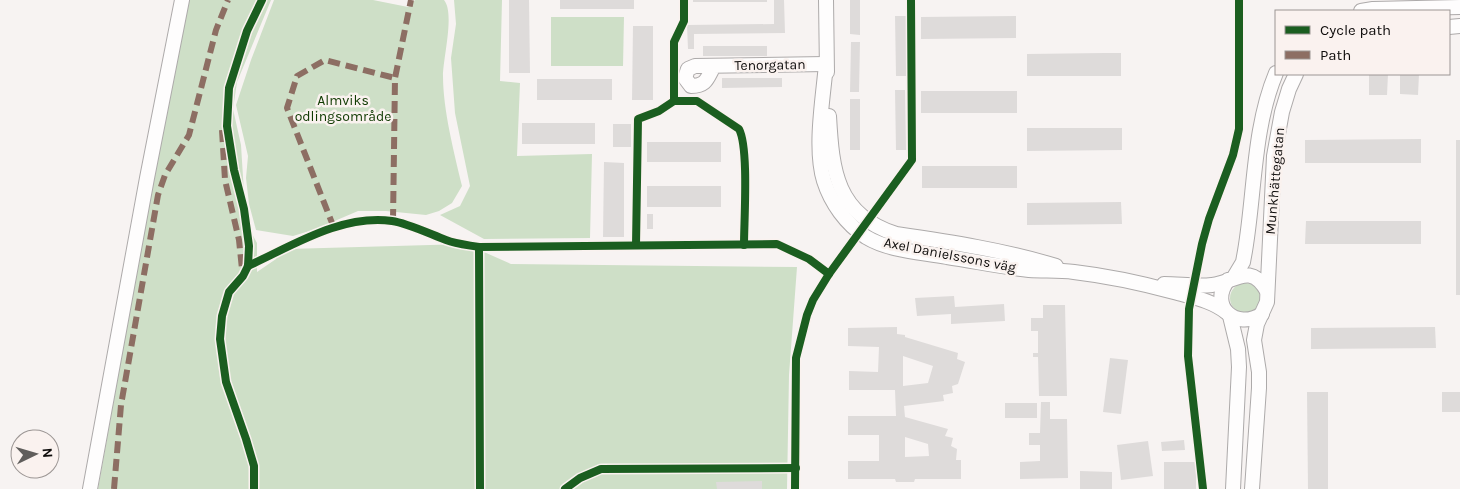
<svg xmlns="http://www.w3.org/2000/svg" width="1460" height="489" viewBox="0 0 1460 489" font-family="Karla,sans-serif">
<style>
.green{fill:#cedfc7}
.building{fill:#dedbda;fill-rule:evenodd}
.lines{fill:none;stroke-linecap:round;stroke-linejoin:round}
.minor-casing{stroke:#adaaaa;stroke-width:16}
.minor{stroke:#fefdfd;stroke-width:14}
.quiet{stroke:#8d6e63;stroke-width:6;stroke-dasharray:12 6;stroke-linecap:butt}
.cycleway-casing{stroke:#faf2ef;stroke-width:11}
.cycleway{stroke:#1b5e20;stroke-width:8}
.labels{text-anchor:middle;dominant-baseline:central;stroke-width:5;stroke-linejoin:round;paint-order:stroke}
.street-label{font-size:14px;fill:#0f0d0c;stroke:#faf2ef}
.park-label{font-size:14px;fill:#0f3a00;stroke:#faf2ef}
</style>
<rect width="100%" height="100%" fill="#f7f3f2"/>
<!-- green -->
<g class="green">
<path d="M189,0H271L237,82L233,109L241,145L244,193L250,230L257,243V272L276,259V257L288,249L466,244L511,264L797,267L789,375L787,489H98L156,163Z"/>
<path d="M274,0H373L408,7L415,0H444C455,13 443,58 443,76C443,110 454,152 462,186L452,203L439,211L426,215L386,211H358L316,229L293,236L256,230L249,204L246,178L248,156L236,105L251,60Z"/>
<path d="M454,0H502L500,81L520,83L517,156L592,154L590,238L484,239L440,215L460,206L470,186L455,113L451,58L456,24Z"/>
<path d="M551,17H624L623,66H551Z"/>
<circle cx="1245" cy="298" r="15"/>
</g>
<!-- building -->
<g class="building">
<path d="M509,0H529L530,73H509Z"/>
<rect x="560" y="0" width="74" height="9"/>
<rect x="693" y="0" width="74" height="2"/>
<path d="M774,0H784L785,33L694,34V49H688L687,25L774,24Z"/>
<path d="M850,0H860V35L850,34Z"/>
<path d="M895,16H906V76H896Z"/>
<path d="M1016,16V38L921,39V17Z"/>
<path d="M633,26H653V100H632Z"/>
<path d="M851,42H860L859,92H850Z"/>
<rect x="703" y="46" width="64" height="10"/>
<path d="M1104,53H1121V76H1027V54Z"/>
<path d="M1369,74H1388L1387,95H1369Z"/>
<path d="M1400,74H1419L1418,95L1400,94Z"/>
<path d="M722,78H782V87L722,88Z"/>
<rect x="537" y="79" width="75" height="21"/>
<path d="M895,90H905L906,150H896Z"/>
<rect x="921" y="91" width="96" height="22"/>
<rect x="850" y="99" width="10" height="51"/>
<path d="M370,115V122H361L360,116Z"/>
<rect x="522" y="123" width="73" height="21"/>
<rect x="613" y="124" width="18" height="23"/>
<path d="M1027,128H1122V150L1027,151Z"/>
<path d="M1421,139V163H1305V140Z"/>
<rect x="1456" y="140" width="4" height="155"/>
<rect x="647" y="142" width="74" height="20"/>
<path d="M604,162L624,163V237H603Z"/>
<rect x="922" y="166" width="95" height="22"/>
<rect x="647" y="186" width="74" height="21"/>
<path d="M1121,202L1122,224L1027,225V203Z"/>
<rect x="647" y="214" width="6" height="15"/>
<path d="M1306,221H1421V244H1305Z"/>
<path d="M954,296L955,307L1004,304L1005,321L951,324V314L917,316L915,298Z"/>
<path d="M1043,305H1065L1067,396H1039L1038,357H1033V353H1038V331H1031V318H1043Z"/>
<path d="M897,327V334L905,335V337L958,353L957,359L965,362L958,384L952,386L953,393L943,395L944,401L904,406L905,417L948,429L945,436L953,438L951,446L957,449L956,460H961V479H915L914,482H896L895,479H848V461H879V435H848V416H896L895,390H849V371L878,372L879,347L848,346V328ZM903,356L933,366L928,383L903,386ZM905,437L928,444L929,456L905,457Z"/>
<path d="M1435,327L1436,348L1311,349V328Z"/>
<path d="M1110,358L1128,360L1121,414L1103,412Z"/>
<path d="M1307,392H1328V489H1308Z"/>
<rect x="1442" y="392" width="18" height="20"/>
<path d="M1041,402H1050V419H1067L1068,478L1020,479V462L1040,461V445H1029V433H1040Z"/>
<rect x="1005" y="403" width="32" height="15"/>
<path d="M1184,440L1185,450L1162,451L1161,442Z"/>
<path d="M1148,441L1153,476L1121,480L1117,445Z"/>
<rect x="1164" y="462" width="32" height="27"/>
<path d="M1080,471L1112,472V489H1080Z"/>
<path d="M762,481V489H717L716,482Z"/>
</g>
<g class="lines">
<!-- minor casing -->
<g class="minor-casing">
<g id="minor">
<path d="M826,0L827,72"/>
<path d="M1361,11L1373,9L1460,7"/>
<path d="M1449,27L1460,26"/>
<path d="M826,64C823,99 814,148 824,181C831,203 846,224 866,237C889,251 920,252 947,257C974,261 1001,267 1029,270C1044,271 1059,270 1074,272C1108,276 1141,283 1174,292C1191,297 1211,300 1226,312"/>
<path d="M714,66C707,78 707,86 691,86L685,78L688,69L695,66L826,64"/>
<path d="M829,116C832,170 836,215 896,234C950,242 1004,250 1056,266"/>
<path d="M1234,277L1243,262L1245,251C1255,192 1253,128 1276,73"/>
<path d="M1228,280C1208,306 1236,331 1262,314"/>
<path d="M1164,284C1180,284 1196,287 1212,285C1234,283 1250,261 1267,291"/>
<path d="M1230,316L1238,349L1239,367L1233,489"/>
<path d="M90,489L147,178L182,0"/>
<path d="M1252,489L1259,388V372L1254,340L1257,324L1267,302L1274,156L1282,112L1289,89L1296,74"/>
</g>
</g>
<!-- minor -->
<use href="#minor" class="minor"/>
<!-- quiet -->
<g class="quiet">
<path d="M222,130L225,180L239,240L242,269"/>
<path d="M393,221L395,78L411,0"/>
<path d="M334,228L287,108L297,76L325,60L395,78"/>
<path d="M114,489L121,405L158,195L165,175L189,135L216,30L228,0"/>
</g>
<!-- cycleway casing -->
<g class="cycleway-casing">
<g id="cycleway">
<path d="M674,101V42L684,21V0"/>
<path d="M636,245L638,119L659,111L674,101H697L739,129C749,148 744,220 744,245"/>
<path d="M479,247L480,489"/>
<path d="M248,266C292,246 341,214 392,221C407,223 430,234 446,240C456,244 468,245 479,247L777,244L809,259L829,274"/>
<path d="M254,489V466L246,439L226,382L220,339L222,316L229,292L243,276L248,266L249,246L244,209L234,170L227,126L229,88L247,31L262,0"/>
<path d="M565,489L580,478L601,469L796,468"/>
<path d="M795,489L796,358L807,315L813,300L829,274L912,160L911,0"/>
<path d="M1203,489L1188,356L1189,309L1202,244L1209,219L1233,155L1239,129V0"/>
</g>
</g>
<!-- cycleway -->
<use href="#cycleway" class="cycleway"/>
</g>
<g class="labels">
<!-- street labels -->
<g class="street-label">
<text transform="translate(770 65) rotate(-1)">Tenorgatan</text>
<text transform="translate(1275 181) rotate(-85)">Munkhättegatan</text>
<text transform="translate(950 255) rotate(11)">Axel Danielssons väg</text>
</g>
<!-- park labels -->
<g class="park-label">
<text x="343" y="100">Almviks<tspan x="343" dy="16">odlingsområde</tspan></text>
</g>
</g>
<!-- legend -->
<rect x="1275" y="10" width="175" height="65" fill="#faf2ef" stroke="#9c9694"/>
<rect x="1285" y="26" width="25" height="8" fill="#1b5e20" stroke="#9c9694"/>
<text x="1320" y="35" font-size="15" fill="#0f0d0c">Cycle path</text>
<rect x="1285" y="51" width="25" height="8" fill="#8d6e63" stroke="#9c9694"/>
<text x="1320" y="60" font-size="15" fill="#0f0d0c">Path</text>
<!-- north arrow -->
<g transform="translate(35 454) rotate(85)"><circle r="24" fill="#faf2ef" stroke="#9c9694"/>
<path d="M0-4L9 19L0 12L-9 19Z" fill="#605e5c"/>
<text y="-8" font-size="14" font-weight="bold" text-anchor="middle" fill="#0f0d0c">N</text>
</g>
</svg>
